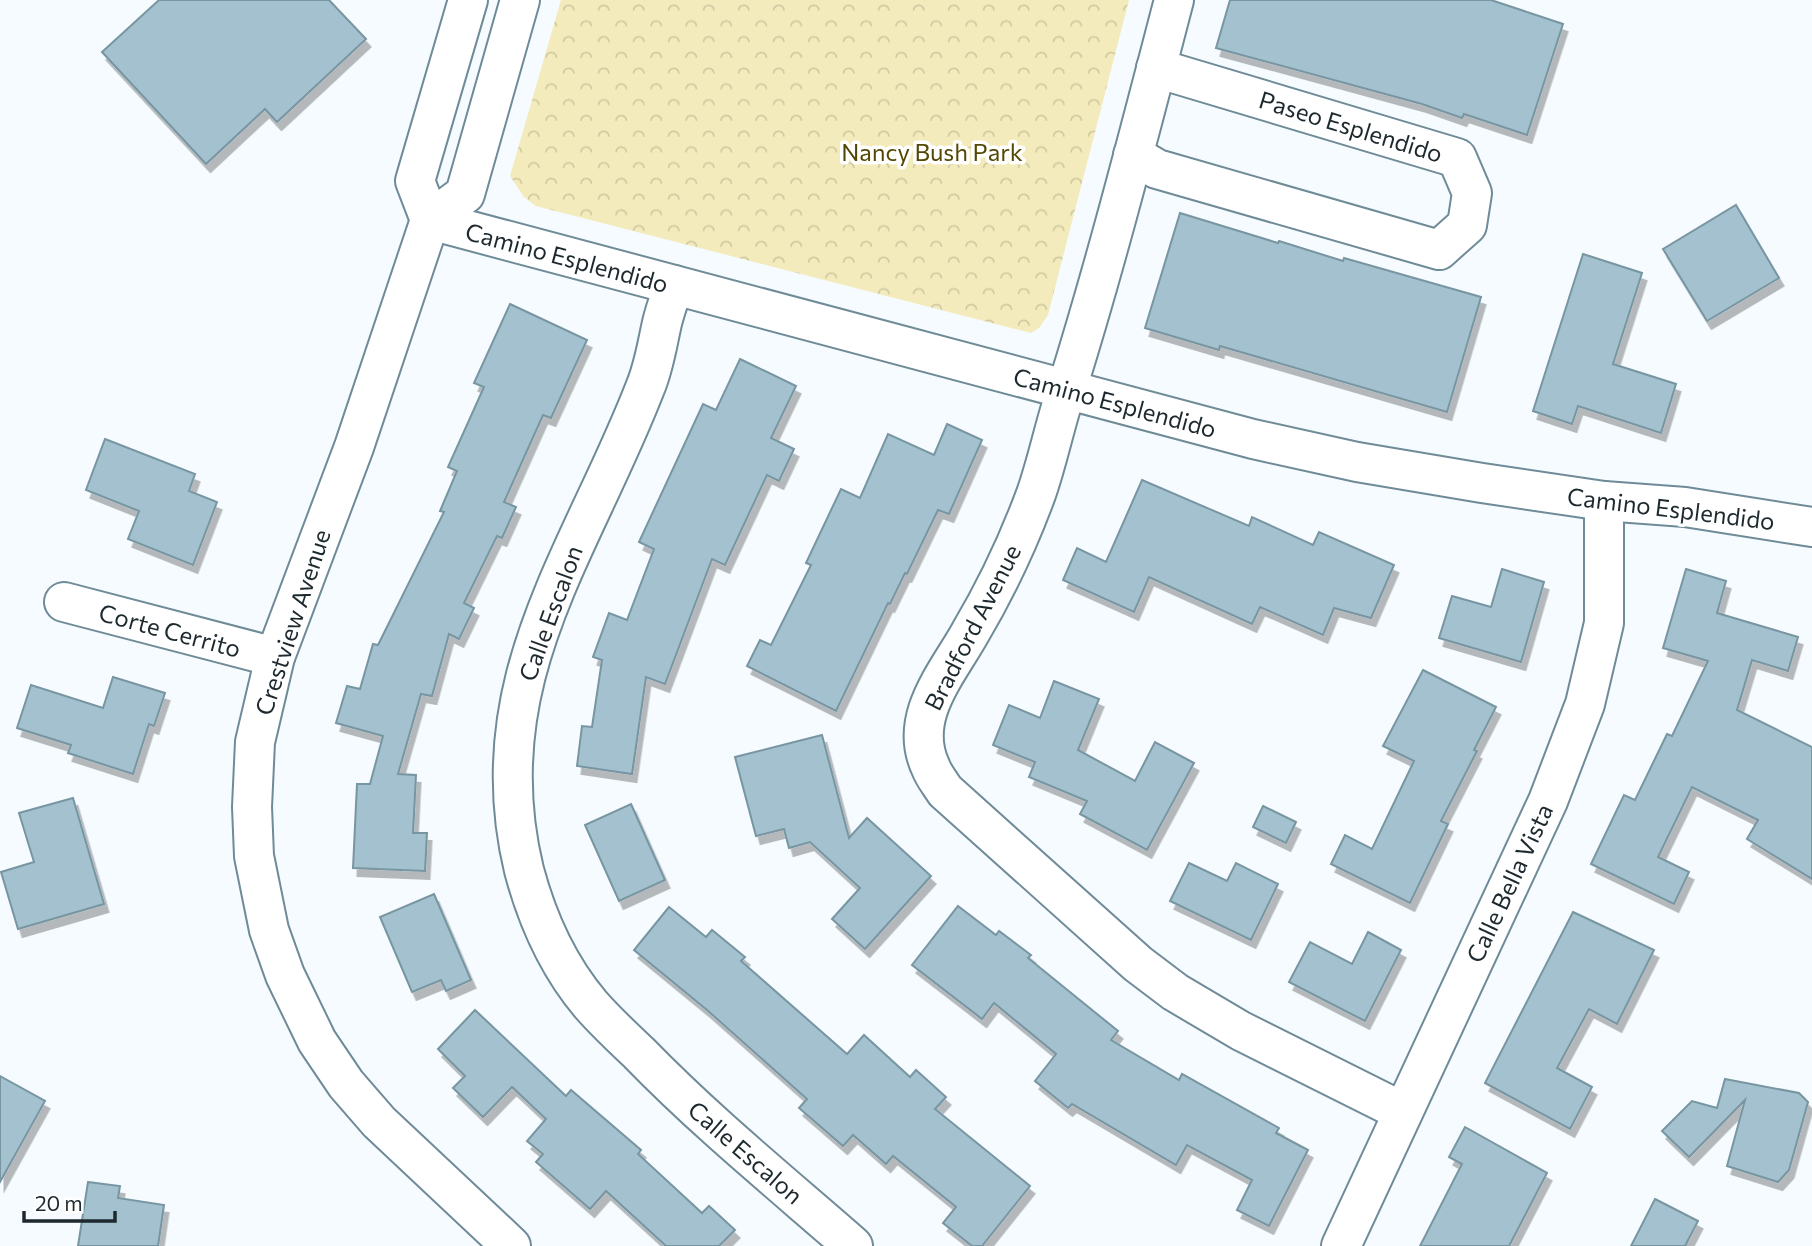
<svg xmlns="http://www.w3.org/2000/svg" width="1812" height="1246" viewBox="0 0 1812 1246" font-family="Commissioner,sans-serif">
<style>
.park{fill:url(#park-crowns)}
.building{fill:#a4c1cf;stroke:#7895a2;stroke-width:2;filter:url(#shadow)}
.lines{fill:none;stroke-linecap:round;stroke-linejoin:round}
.minor-casing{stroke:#6f8b98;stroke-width:42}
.minor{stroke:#fff;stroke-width:38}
.labels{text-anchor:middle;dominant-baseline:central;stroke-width:7;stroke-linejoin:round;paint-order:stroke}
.street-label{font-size:24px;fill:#1d292e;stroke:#fff}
.park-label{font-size:24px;fill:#544704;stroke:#fff}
</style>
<defs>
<pattern id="park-crowns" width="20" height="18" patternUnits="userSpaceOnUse" patternTransform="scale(1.75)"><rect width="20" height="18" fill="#f4ebbc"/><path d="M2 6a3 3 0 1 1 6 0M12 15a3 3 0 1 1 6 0" fill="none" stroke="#d1caa2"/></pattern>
<filter id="shadow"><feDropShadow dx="4.5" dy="8" stdDeviation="0" flood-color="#0004"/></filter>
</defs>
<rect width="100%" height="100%" fill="#f5fbfe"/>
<!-- park -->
<path class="park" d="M561,0H1129L1048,315L1039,328L1031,333L536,206L524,197L510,176Z"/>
<!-- building -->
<g class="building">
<path d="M159,0H329L366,39L277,122L265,109L206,164L102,52Z"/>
<path d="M1230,0H1491L1563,24L1527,135L1464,114L1462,118L1422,104L1216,48Z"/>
<path d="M1736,205L1779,278L1707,321L1663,249Z"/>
<path d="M1180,213L1278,243L1279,241L1343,261L1344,258L1481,297L1447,412L1220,346L1219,350L1145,328Z"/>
<path d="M1583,254L1642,273L1613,364L1676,384L1661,433L1578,406L1572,424L1533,411Z"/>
<path d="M510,304L587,340L551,418L543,415L504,502L516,507L502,538L497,536L464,603L474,608L459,639L449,634L432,696L421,694L398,774L416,775L413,833H427L425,871L353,868L357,784H370L383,736L336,723L347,686L360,689L373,644L378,645L444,512L440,511L457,471L448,467L484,387L474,383Z"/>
<path d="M740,359L796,386L771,438L794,449L779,481L767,475L725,565L712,559L665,684L646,677L632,774L577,766L582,726L592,727L602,660L593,657L609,613L627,620L654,549L639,542L703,404L716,410Z"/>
<path d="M947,424L982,440L949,514L938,510L907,574L905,573L890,604L888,603L836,711L747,666L760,640L771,645L811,565L806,563L841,489L860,498L888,434L934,455Z"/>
<path d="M105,439L195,474L189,491L217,502L193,565L128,539L139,511L86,490Z"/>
<path d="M1142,480L1249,526L1252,517L1313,545L1319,532L1394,565L1371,618L1334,608L1323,635L1260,607L1252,624L1149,577L1134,612L1063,580L1077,548L1106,562Z"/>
<path d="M1502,569L1544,582L1521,662L1439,638L1452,596L1491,607Z"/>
<path d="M1686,569L1726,581L1717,613L1798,637L1788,671L1752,660L1737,710L1812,747V879L1747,839L1758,820L1692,787L1658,857L1689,872L1674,904L1591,864L1624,795L1635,800L1667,734L1672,736L1708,661L1663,648Z"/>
<path d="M1423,670L1496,707L1474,750L1477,751L1441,821L1448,824L1410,903L1331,864L1345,835L1372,849L1414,761L1383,746Z"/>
<path d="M113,677L165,693L154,726L149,724L133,774L68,753L71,745L17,728L31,685L103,708Z"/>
<path d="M1054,681L1099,699L1078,750L1135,781L1155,742L1194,763L1147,850L1080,814L1087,801L1029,777L1035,762L993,745L1009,705L1040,718Z"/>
<path d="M822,735L849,838L867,818L931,876L865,949L832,919L860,888L810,842L789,848L784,829L756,836L735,757Z"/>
<path d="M73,798L104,904L18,929L1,872L34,862L19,813Z"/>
<path d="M631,804L665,880L619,901L585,825Z"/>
<path d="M1263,806L1296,822L1286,843L1253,827Z"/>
<path d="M1189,863L1227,881L1236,863L1278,884L1251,940L1170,901Z"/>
<path d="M434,894L471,980L446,991L441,980L412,992L380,917Z"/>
<path d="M958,906L996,935L999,931L1031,955L1028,958L1118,1031L1111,1040L1179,1080L1182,1074L1279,1128L1276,1133L1308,1150L1269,1226L1237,1210L1252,1180L1187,1145L1176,1165L1072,1104L1068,1108L1035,1081L1056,1054L994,1003L982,1019L912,965Z"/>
<path d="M669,907L706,937L712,930L745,957L741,961L847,1054L864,1035L910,1077L916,1070L946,1097L935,1109L1030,1186L982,1246H972L943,1223L956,1207L893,1156L886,1164L853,1135L843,1146L799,1108L807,1099L707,1010L634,950Z"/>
<path d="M1573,912L1654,950L1617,1024L1589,1009L1557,1068L1592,1087L1570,1129L1485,1083Z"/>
<path d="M1368,932L1401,950L1365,1021L1289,982L1310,942L1352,964Z"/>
<path d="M475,1010L566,1096L571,1090L641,1150L638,1154L702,1213L709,1206L735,1230L719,1246H666L606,1191L590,1209L536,1162L543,1154L527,1141L546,1119L512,1087L483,1117L453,1088L465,1076L438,1049Z"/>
<path d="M0,1076L45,1101L0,1182Z"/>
<path d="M1725,1079L1799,1093L1808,1102L1789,1170L1778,1182L1727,1166L1745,1100L1689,1157L1662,1131L1692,1101L1717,1108Z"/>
<path d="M1465,1127L1547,1173L1509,1246H1420L1462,1164L1449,1157Z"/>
<path d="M88,1182L120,1186L118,1198L164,1205L158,1246H78Z"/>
<path d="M1655,1199L1698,1221L1685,1246H1631Z"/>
</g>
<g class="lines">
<!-- minor casing -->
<g class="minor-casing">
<g id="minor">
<path d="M1174,0C1140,130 1107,260 1067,388C1055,423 1048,460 1036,494C1018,543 996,589 970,633C947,674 907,718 931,768C934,776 940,783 945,791L1138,964L1175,992L1241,1031L1403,1112"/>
<path d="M1133,155L1157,169L1439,250L1467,225L1472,193L1457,158L1156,68"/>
<path d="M430,220L1253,439L1357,462L1482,483L1604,501L1685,507L1812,527"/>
<path d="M430,220L415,181L468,0"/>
<path d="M674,285C670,297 665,310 662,323C657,345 654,367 645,388C581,553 478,681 524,870C537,919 558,966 591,1005C606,1022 623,1038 639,1053C706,1122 781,1183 853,1246"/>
<path d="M64,602L275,657"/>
<path d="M511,1246L379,1122L346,1084L317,1041L285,975L269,930L254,856L252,807L255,742L275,657L354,447L430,220L465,194L520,0"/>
<path d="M1341,1246L1548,801L1585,704L1604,623V501"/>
</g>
</g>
<!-- minor -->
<use href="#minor" class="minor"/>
</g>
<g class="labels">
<!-- street labels -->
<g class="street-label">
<text transform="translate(1351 126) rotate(17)">Paseo Esplendido</text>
<text transform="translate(567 257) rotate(15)">Camino Esplendido</text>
<text transform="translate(1115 402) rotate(15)">Camino Esplendido</text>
<text transform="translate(1671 508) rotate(7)">Camino Esplendido</text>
<text transform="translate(550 613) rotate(-70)">Calle Escalon</text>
<text transform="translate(292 622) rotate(-72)">Crestview Avenue</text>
<text transform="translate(972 627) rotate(-63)">Bradford Avenue</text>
<text transform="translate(170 630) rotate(15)">Corte Cerrito</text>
<text transform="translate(1509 883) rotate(-65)">Calle Bella Vista</text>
<text transform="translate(746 1152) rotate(41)">Calle Escalon</text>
</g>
<!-- park labels -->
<g class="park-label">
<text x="932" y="151">Nancy Bush Park</text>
</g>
</g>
<!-- scale -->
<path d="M24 1211v10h91v-10" fill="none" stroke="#1d292e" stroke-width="3.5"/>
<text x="35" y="1211" font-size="21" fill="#1d292e" stroke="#ffffff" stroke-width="5" paint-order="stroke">20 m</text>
</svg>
